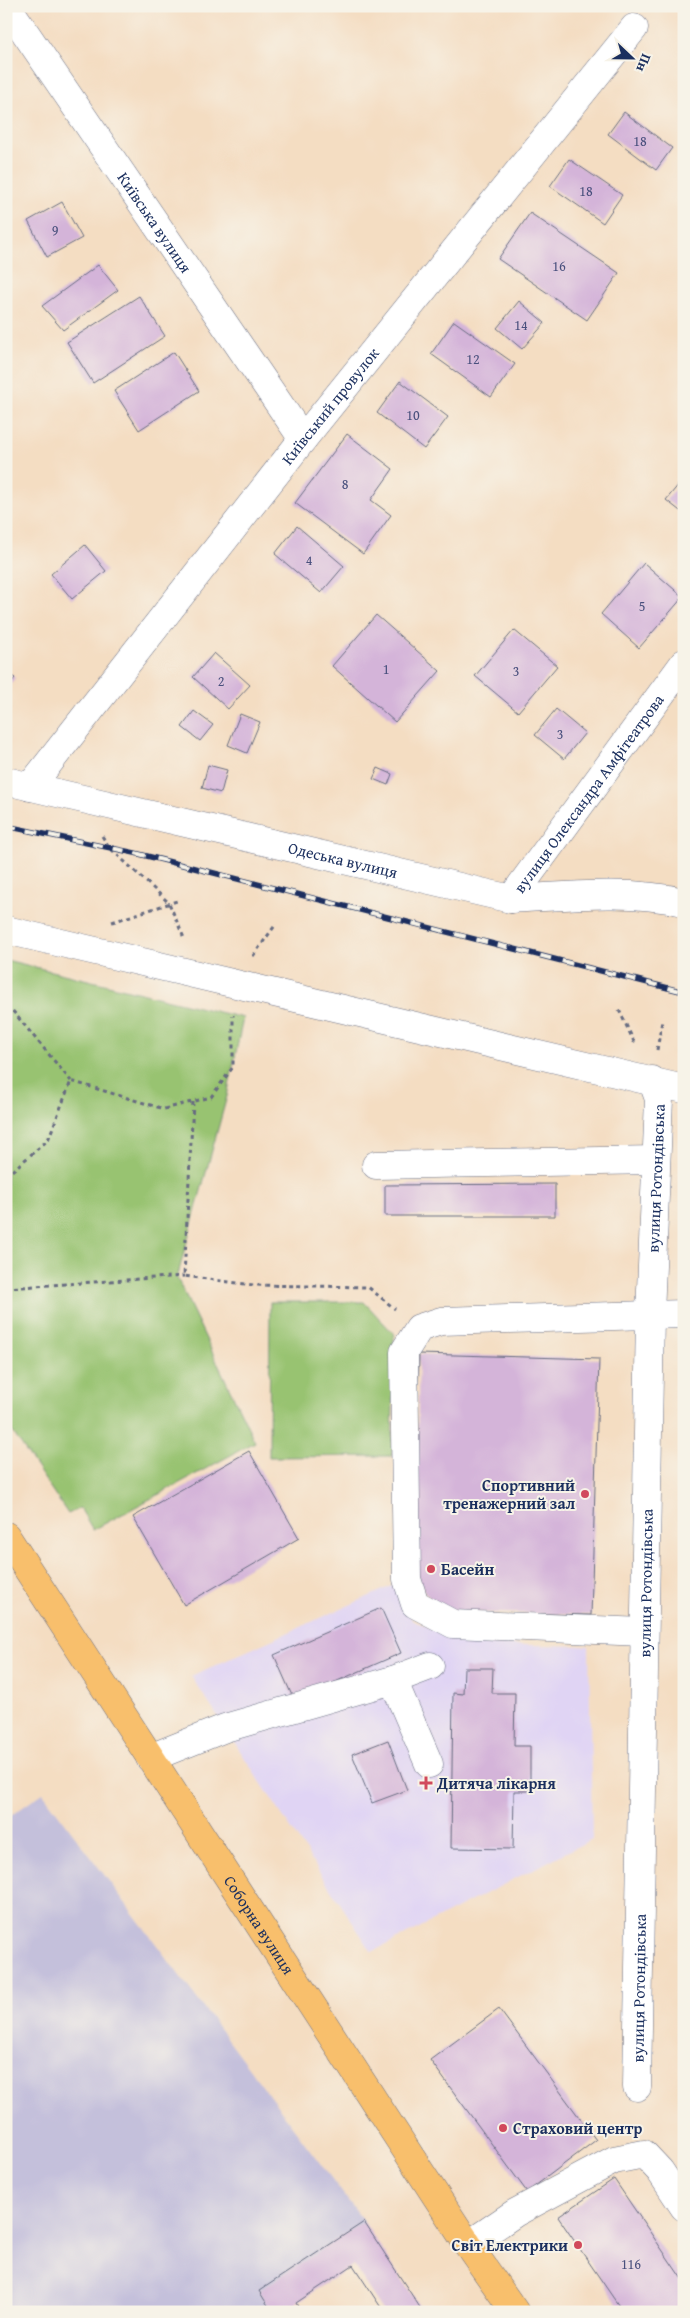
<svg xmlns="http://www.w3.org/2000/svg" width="690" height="2318" viewBox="0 0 690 2318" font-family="'Gentium Book Plus',serif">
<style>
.built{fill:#e0d4f4}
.industrial{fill:#c4c0db}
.green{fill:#98c371;stroke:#5a7968}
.building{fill:#d4b4d9}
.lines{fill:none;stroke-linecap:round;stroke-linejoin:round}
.minor-casing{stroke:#676c81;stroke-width:29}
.major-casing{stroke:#676c81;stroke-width:29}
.path{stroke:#676c81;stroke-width:3;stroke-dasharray:4 4;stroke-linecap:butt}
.minor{stroke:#fff;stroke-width:28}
.major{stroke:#f8bf6c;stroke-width:28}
.rail-casing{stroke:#1b2f5e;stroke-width:5.5}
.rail{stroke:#f7f3e8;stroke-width:4;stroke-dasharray:11;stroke-linecap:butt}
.poi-dot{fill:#d1495b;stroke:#f7f3e8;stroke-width:2}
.labels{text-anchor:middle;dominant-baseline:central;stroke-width:4;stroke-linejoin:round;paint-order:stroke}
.number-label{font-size:14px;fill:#49507d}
.street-label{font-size:16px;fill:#1b2f5e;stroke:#f7f3e8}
.poi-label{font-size:16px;font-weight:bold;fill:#1b2f5e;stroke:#f7f3e8;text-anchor:start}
</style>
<rect width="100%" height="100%" fill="#f7f3e8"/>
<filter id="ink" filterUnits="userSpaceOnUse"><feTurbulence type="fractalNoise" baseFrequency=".02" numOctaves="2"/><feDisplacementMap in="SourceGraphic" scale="10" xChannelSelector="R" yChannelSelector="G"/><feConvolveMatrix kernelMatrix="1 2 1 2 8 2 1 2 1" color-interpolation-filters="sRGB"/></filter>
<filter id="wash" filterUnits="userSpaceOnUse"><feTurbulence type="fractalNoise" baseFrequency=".0096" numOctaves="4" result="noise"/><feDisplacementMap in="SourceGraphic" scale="20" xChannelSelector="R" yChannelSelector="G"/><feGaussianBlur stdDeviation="1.12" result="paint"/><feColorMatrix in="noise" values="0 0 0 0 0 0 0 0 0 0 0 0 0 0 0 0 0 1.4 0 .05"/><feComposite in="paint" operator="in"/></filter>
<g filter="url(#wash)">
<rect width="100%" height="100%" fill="#f4ddc2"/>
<!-- built -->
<path class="built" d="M401,1582L412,1620L469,1644L589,1646L592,1839L372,1952L191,1676Z"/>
<!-- industrial -->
<path class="industrial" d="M43,1793L364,2222L259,2291L272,2312H6V1819Z"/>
<!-- green -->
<g class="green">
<path d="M6,960L243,1018L227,1096L177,1278L255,1442L93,1530L80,1508L68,1514L6,1422Z"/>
<path d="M270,1302H364L394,1334L392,1456L269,1457Z"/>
</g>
<g id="blocks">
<!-- building -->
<g class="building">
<path d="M624,112L672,148L656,170L608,134Z"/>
<path d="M569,159L622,195L603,223L550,186Z"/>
<path d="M62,202L82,238L47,257L28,221Z"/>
<path d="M530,213L619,273L587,320L498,259Z"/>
<path d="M98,265L118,290L63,330L42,306Z"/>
<path d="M139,296L165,336L93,383L67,342Z"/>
<path d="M519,301L545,323L522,349L497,328Z"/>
<path d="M454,321L515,364L491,397L431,354Z"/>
<path d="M174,352L199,391L139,430L114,391Z"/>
<path d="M400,381L448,417L424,449L377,413Z"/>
<path d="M347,434L393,469L371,500L391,515L363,554L295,503Z"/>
<path d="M684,478V514L666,500Z"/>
<path d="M297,526L344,566L321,593L275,554Z"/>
<path d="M85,545L106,571L72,599L51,574Z"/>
<path d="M644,563L683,597L639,648L601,614Z"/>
<path d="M376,615L440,671L395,722L332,666Z"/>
<path d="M514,630L557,666L518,712L475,676Z"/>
<path d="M214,653L250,685L228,709L193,677Z"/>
<path d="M6,672L15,678L6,689Z"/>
<path d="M556,709L585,733L564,759L535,735Z"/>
<path d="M194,711L213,725L200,741L182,727Z"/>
<path d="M240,714L260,722L247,753L228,745Z"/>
<path d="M208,765L227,770L221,793L202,788Z"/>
<path d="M378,768L392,774L388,785L373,779Z"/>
<path d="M555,1184V1216H385V1185Z"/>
<path d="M419,1354L599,1359L591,1615L456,1612L437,1605L426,1594L415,1573Z"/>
<path d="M249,1451L299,1538L184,1605L133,1517Z"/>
<path d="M381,1608L401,1653L294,1700L274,1655Z"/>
<path d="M464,1668H493L492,1693H515L514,1746H530V1791H514L513,1849L451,1848L453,1693L463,1694Z"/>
<path d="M388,1740L407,1790L372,1803L352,1754Z"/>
<path d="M499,2009L596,2140L527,2192L430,2060Z"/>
<path d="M614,2179L684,2282V2312H623L558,2217Z"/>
<path d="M364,2222L423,2312H384L353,2265L296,2303L301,2312H272L259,2291Z"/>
</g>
</g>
</g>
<g filter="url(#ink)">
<use href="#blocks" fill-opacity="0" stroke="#676c81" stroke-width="1"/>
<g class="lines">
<!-- minor casing -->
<g class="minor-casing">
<g id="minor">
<path id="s1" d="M7,6L303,439"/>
<path id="s2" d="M6,781L511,899C567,896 628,889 684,902"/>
<path id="s3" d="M30,787L303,439L634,28"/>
<path id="s4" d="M511,899L684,663"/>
<path d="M6,930L684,1089"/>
<path d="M376,1165L656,1160"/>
<path d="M643,1632L453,1624L415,1604L407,1579L404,1352L419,1328L441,1321L684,1314"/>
<path d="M393,1680L430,1666"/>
<path d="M150,1758L225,1728L393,1680L429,1764"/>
<path id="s5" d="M637,2087L650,1314L659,1099L652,1080"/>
<path d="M468,2245L515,2213L614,2160L644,2154L660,2171L684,2207"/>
</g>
</g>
<!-- major casing -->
<g class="major-casing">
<g id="major">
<path id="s6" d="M6,1536L468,2245L515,2312"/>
</g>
</g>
<!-- path -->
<g class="path">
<path d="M102,836L110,848L169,903L184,938"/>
<path d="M112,922L180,900"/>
<path d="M253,956L276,924"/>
<path d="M6,1007L11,1009L71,1081"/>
<path d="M619,1010L636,1046"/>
<path d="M657,1050L662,1021"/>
<path d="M193,1102L184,1276L253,1285L368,1287L395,1309"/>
<path d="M6,1176L48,1140L71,1081L164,1109L211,1097L233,1067V1015"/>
<path d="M6,1288L184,1276"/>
</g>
<!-- minor -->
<use href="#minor" class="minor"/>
<!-- major -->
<use href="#major" class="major"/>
<!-- rail casing -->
<g class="rail-casing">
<path id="rail" d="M6,826L135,853L684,992"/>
</g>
<!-- rail -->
<use href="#rail" class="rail"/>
</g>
</g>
<!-- markers -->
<g class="poi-dot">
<circle cx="585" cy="1494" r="5"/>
<circle cx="431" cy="1569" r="5"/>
<path d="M423.5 1775.5h5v5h5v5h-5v5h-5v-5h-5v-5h5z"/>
<circle cx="503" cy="2128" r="5"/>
<circle cx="578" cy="2245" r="5"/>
</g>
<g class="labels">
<!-- number labels -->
<g class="number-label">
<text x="640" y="141">18</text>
<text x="586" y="191">18</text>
<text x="55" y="230">9</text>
<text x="559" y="266">16</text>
<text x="521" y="325">14</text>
<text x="473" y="359">12</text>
<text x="413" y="415">10</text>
<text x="345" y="484">8</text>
<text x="309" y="560">4</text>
<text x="642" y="606">5</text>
<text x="386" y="669">1</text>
<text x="516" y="671">3</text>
<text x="221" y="681">2</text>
<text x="560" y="734">3</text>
<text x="631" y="2264">116</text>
</g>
<!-- street labels -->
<g class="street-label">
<text stroke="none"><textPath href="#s1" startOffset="262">Київська вулиця</textPath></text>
<text stroke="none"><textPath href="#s3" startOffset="485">Київський провулок</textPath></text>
<text stroke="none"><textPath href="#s4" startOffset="131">вулиця Олександра Амфітеатрова</textPath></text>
<text stroke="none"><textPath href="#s2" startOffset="346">Одеська вулиця</textPath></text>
<text stroke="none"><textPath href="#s5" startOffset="909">вулиця Ротондівська</textPath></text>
<text stroke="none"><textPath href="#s5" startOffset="504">вулиця Ротондівська</textPath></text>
<text stroke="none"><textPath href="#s6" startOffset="464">Соборна вулиця</textPath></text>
<text stroke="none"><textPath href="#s5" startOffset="99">вулиця Ротондівська</textPath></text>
</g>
<!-- poi labels -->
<g class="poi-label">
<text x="575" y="1485" text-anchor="end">Спортивний<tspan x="575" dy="18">тренажерний зал</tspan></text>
<text x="441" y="1569">Басейн</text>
<text x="437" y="1783">Дитяча лікарня</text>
<text x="513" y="2128">Страховий центр</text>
<text x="568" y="2245" text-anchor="end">Свiт Електрики</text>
</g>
</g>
<!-- margin -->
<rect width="690" height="2318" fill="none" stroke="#f7f3e8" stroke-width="25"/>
<!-- north arrow -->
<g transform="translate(632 58) rotate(112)" stroke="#f7f3e8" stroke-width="4" paint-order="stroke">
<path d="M0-4L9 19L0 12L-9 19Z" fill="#1b2f5e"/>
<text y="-8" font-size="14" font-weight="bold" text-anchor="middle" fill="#1b2f5e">Пн</text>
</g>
</svg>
